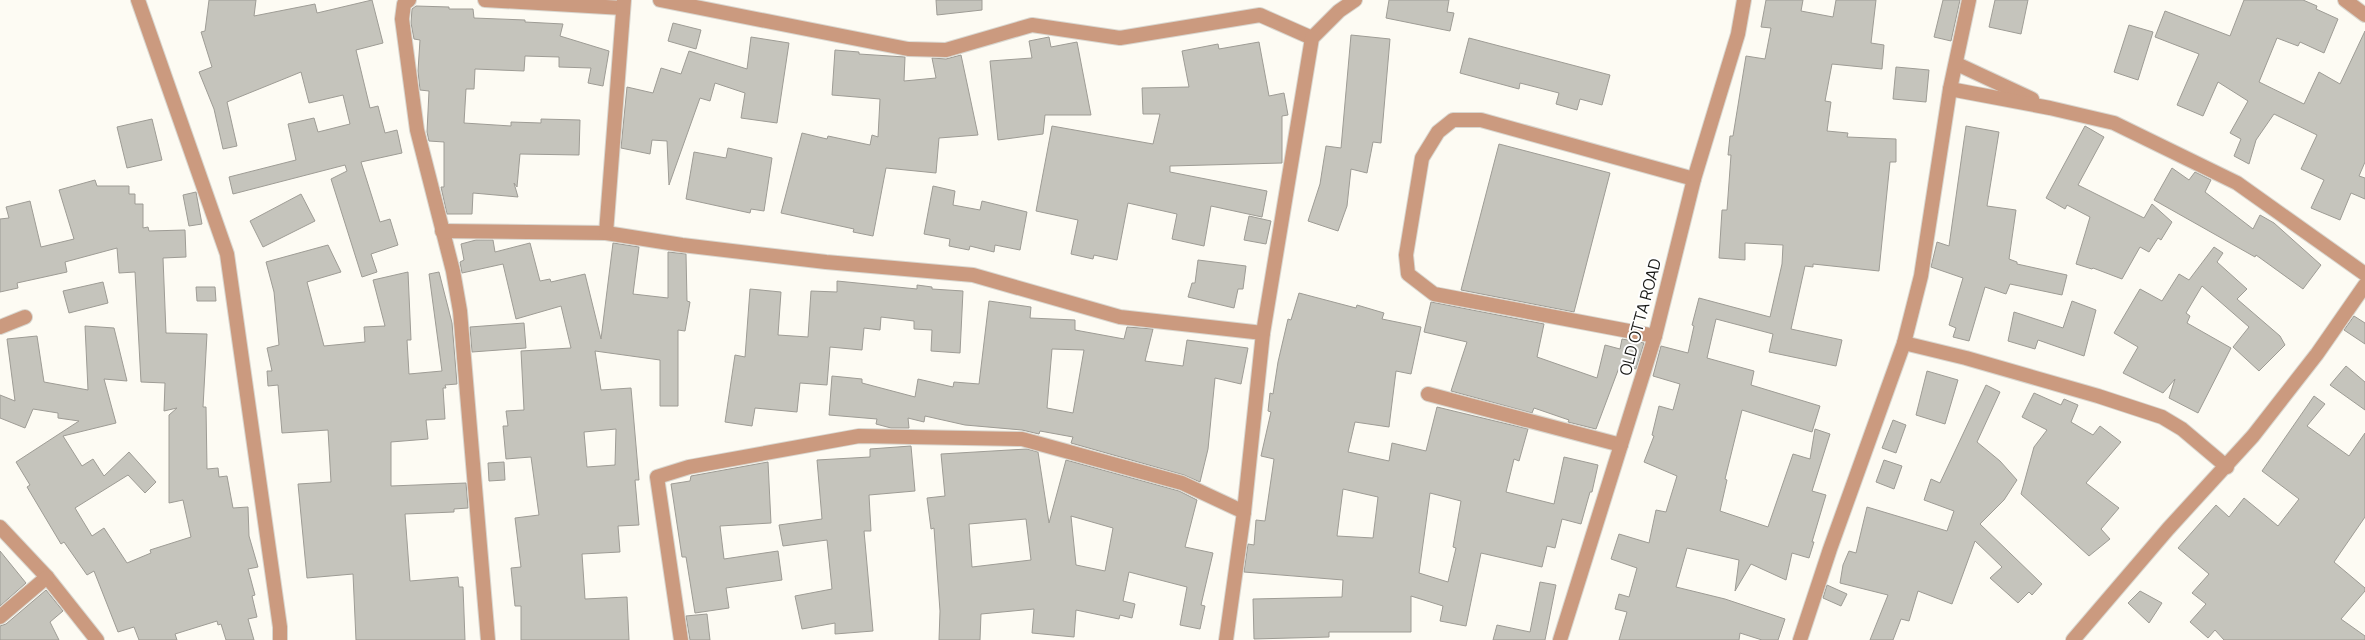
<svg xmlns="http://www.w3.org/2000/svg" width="2365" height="640" viewBox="0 0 2365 640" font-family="Manrope,sans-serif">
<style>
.building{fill:#c5c4bc;stroke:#9e9c95;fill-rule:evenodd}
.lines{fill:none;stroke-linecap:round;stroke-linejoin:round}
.minor-casing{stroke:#d9d7d0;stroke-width:16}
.tertiary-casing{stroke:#d9d7d0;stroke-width:16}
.minor{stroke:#cb9a7f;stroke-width:14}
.tertiary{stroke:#cb9a7f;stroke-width:14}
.labels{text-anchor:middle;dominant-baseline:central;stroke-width:4;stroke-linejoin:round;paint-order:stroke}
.street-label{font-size:16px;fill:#1a1a17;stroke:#fff}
</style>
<rect width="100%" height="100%" fill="#fdfbf3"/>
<!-- building -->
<g class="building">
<path d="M209,0H256L254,16L315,4L317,13L372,0L383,43L356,50L370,108L378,106L385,133L397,130L402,153L361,162L380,222L390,219L398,245L371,254L377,272L362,277L331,179L347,171L345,165L233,194L229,177L296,160L288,124L314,118L318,132L350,124L343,95L309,103L301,72L227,102L237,146L223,149L214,109L199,72L212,67L201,32L205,31Z"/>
<path d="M936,0H982V10L937,15Z"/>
<path d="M1389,0H1449L1447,12L1454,13L1450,31L1386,18Z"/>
<path d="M1766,0H1803L1801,11L1833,17L1836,0H1876L1871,43L1884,45L1882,69L1832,64L1825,101L1831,102L1827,131L1848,133L1847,137L1896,139V162H1890L1879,271L1813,264V267L1805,266L1791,329L1842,340L1836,366L1769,352L1773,334L1716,319L1707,358L1754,371L1751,385L1820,406L1812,432L1742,410L1725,479L1727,480L1720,511L1768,527L1793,454L1810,459L1815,429L1830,434L1812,491L1826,495L1812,542H1814L1809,558L1792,553L1786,580L1751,564L1735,591L1739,560L1687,548L1676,587L1725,599L1785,619L1778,640H1762L1740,633L1739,640H1619L1627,612L1615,609L1619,594L1629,597L1637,568L1611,559L1619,534L1649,543L1656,510L1666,512L1677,476L1644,462L1654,436L1652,435L1659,406L1673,410L1680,384L1653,376L1661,346L1688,353L1694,326L1692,325L1699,298L1770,317L1782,264L1783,245L1745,243V260L1719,258L1722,210H1727L1731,155H1728L1730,136H1733L1746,56L1765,59L1771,28L1761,27Z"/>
<path d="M1943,0H1960L1951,41L1934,37Z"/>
<path d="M1995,0H2028L2021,34L1989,27Z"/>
<path d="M2244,0H2303L2317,6L2316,9L2338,19L2324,53L2300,42L2298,46L2277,38L2259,82L2304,104L2319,72L2340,84L2365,31V162L2359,176L2365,178V199L2351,193L2340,220L2311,208L2324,180L2301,169L2317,135L2274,114L2256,140L2249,164L2234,156L2241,139L2230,133L2248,101L2218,82L2203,116L2177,105L2199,54L2155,37L2165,11L2230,36Z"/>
<path d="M416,6L449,7V9H473L474,18L525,20V22L563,24L560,36L609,51L603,86L588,83L591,68L559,67V57L525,56L524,71L475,69L474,89H466L464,123L511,126V122L541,123V119L580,120L579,155L520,154L517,187L514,183L518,197L473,193L472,214H447L441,187H444V142L429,141L427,132L429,91L420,90L418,71L420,40L414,39L411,23L412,9Z"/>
<path d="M673,23L701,30L696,49L668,41Z"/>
<path d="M2129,25L2153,32L2138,80L2114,72Z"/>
<path d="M1351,35L1390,39L1381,143L1373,142L1367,173L1351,169L1347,206L1338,231L1308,221L1320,184L1326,146L1341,148Z"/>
<path d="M751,37L789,43L777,123L741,118L745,93L715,83L710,101L700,98L669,185L667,141L652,140L650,154L621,148L627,87L653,93L661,68L681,74L689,51L747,69Z"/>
<path d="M1049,37L1051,47L1077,42L1091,115H1045L1043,134L998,140L990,61L1032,58L1029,41Z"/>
<path d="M1469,38L1610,75L1602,105L1580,99L1577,110L1556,104L1559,93L1520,83L1519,89L1460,73Z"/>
<path d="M1259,42L1269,96L1284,93L1288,115L1282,116V163L1170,166V172L1267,191L1262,217L1211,206L1204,246L1172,239L1177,214L1128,203L1117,260L1094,255L1093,259L1071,254L1078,220L1036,211L1052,126L1153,144L1160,114H1143L1142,88L1189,87L1182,51L1218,44L1219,49Z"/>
<path d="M835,50L859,52V54L905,57L904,81L936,78L932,58L946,59L961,55L978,135L939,138L936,173L886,168L873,236L853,232L854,229L781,213L802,133L827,139L828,136L870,145L872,135L878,137L880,99L832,95Z"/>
<path d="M1896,67L1929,70L1926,102L1893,99Z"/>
<path d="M152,119L162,160L127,168L117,127Z"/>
<path d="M1966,126L1999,132L1987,206L2016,210L2009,259L2017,262V264L2067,275L2062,295L2010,284L2006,294L1985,287L1969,341L1953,337L1956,328L1949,325L1963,278L1931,267L1937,242L1949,246Z"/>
<path d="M2085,126L2104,137L2078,185L2144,218L2152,204L2172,222L2161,240L2158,238L2149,252L2140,247L2122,279L2093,268L2092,269L2076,264L2090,217L2067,205L2065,209L2046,198Z"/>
<path d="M1499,144L1610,173L1574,312L1461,290Z"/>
<path d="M728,148L772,158L764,211L751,209L750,213L686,199L694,152L726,158Z"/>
<path d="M2172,168L2189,180L2195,172L2211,180L2205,192L2253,229L2260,215L2274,223L2321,265L2303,289L2256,255L2255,257L2154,200Z"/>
<path d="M95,180L97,186H129V194H135V204H143V228L148,227L149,231L185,230L186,257L163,258L166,333L207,334L203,407H206L207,469L218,468L219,477L227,476L233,508L248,507L249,536L258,567L248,569L255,595L252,596L257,617L248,619L254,640H226L221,624L218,625L217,621L175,634L177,640H139L134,627L118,632L94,571L87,575L64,542L61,544L27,487L30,485L16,462L79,421L58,418V413L33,409L25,428L0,418V395L15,401L7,339L37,336L44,382L88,390L85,326L114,328L127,381L104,379L116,423L63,436L82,466L93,459L104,476L129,452L156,482L145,493L128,475L75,508L92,536L104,528L127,563L151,553L150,550L191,537L183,500L169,503V415L177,408L164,411L165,383L141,382L135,272L119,273L117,248L65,262L67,272L17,283L18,288L0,292V219L9,218L6,207L30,201L41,247L74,239L59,190Z"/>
<path d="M933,186L955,191L953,205L980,210L982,201L1027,212L1020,250L995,245L994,252L970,246L969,250L949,246L950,239L924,234Z"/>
<path d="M196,192L202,224L189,226L183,195Z"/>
<path d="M301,194L315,221L263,247L250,221Z"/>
<path d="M1249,216L1271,221L1266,244L1244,240Z"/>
<path d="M476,240H493L495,252L530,243L540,281L550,279L551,282L585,274L601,339L613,243L639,247L633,294L668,298V252L686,254L687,301L690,302L685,331L678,330V406H660V360L595,351L601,390L631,388L639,480H635L639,525L618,526L620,552L582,554L585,599L627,597L629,640H521V606H515L511,568L521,567L515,518L539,515L531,457L506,459L503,426H508L506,411L524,410L521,351L571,348L561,306L516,319L503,264L462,273L460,262L464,260L461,244ZM616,429L615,465L587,467L584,432Z"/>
<path d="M328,245L341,272L307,282L324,346L365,342L364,327L385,326L373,280L408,272L411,340H407L409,374L442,371L429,274L439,272L452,323L457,384L445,385L446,388H443L445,419L426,420L428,439L391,442V486L466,483L468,508L454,509V512L405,514L410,581L458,577L459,587H463L465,640H356L353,574L307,578L298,484L331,482L328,430L282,433L278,385L268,386L267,371H272L267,348L279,345L274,292L266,262Z"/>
<path d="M2214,247L2223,253L2217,262L2247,289L2237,299L2280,336L2285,345L2259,371L2233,347L2249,327L2202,286L2186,313L2190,316L2187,323L2231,348L2198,413L2169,398L2175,379L2163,393L2123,373L2138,347L2114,333L2140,289L2162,301L2179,274L2189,280Z"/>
<path d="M1198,260L1246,266L1243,289H1238L1234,308L1188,297L1192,283H1195Z"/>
<path d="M837,281L917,289V285L932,287V289L963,291L960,353L931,351L932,330L914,329V321L881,317L880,330L864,328L862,350L830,347L827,385L800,383L797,412L755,408L752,426L725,422L735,355L745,357L750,289L781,292L778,335L808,337L811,291L837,292Z"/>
<path d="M103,282L108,303L69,313L63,291Z"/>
<path d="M196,287H215L216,301H197Z"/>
<path d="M1299,293L1356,308L1357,305L1384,313L1382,319L1421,327L1411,374L1396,371L1389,427L1355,422L1348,452L1389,461L1392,443L1426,451L1437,407L1528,429L1519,461L1514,459L1506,492L1554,504L1564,457L1598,465L1592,492H1590L1581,524L1562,519L1555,548L1547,546L1542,567L1481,553L1466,626L1440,621L1443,606L1411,596V632H1329V637L1254,639L1253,599L1342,597L1343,580L1244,572L1248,544L1254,545L1256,520L1265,521L1274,459L1261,456L1271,412L1268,411L1270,393L1273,394L1278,362L1288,319L1291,320ZM1343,489L1378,497L1373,538L1337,536ZM1430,493L1461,501L1453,547L1456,548L1448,582L1419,573Z"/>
<path d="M989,301L1031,307L1030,318L1075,320V330L1124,339L1127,327L1153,329L1145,361L1183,366L1187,340L1248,348L1241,384L1215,378L1208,449L1200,482L1184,475L1071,443L1073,437L1040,431L1039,434L1022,430L965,425L925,416L924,422L908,418L909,428H891L876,424L877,419L829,415L832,376L862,379V383L915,397L918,379L953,387L954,382L979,384ZM1052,349L1084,350L1073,413L1047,408Z"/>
<path d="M2072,301L2096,310L2084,356L2038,340L2035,349L2008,341L2014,312L2063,328Z"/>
<path d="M1431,302L1544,324L1537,357L1597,378L1605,345L1620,349L1622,339L1644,343L1636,369L1620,365L1596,429L1568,422L1569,420L1534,408L1532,413L1451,391L1467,342L1424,332Z"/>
<path d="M2354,316L2365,323V344L2344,330Z"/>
<path d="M524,323L526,348L472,352L470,327Z"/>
<path d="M2346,366L2365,382V410L2330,385Z"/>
<path d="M1927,371L1958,380L1945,424L1916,415Z"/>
<path d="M1986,385L2000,392L1977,442L2000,461L2017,480L2004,500L1980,524L2042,584L2032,595L2029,592L2018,603L1990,578L2002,567L1975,541L1952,604L1918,591L1909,621L1901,619L1893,640H1870L1888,595L1840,583L1843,565L1849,551L1856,553L1867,507L1947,531L1954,511L1924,500L1931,479L1940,483Z"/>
<path d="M2034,393L2061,405L2064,399L2078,405L2071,422L2093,435L2100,426L2121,442L2086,483L2119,508L2101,529L2110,539L2089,556L2021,494L2034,447L2047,430L2022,417Z"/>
<path d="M2314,396L2325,404L2307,426L2349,456L2365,433V517L2334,562L2365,588V591L2341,619L2365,636V640H2224L2215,630L2208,638L2190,622L2206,604L2192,593L2209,574L2178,548L2216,505L2229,517L2244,498L2278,526L2299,499L2262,471Z"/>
<path d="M1893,420L1906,425L1896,453L1882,448Z"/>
<path d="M911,446L915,491L869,495L871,531H864L873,631L835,634V623L802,629L795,596L832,589L827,540L783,546L779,525L822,519L817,460L870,457V449Z"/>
<path d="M1027,449L1038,452L1049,523L1066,460L1179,491L1197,500L1185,547L1213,553L1201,605L1205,606L1200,629L1180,625L1187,587L1129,572L1123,601L1135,604L1132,618L1120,615L1119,619L1076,610L1074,637L1032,633L1034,609L981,614L980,640H939L940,611L934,528L931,529L927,498L945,496L941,454ZM1071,516L1113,528L1105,571L1076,565ZM1026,519L1031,560L972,567L969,524Z"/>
<path d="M1884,460L1902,466L1894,489L1876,482Z"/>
<path d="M504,462L505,480L489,481L488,463Z"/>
<path d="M768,462L771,523L720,526L724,559L778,551L782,580L726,588L729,608L695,613L686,557H682L671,484L690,481L691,476Z"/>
<path d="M0,551L26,583L0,606Z"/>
<path d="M1540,582L1556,585L1545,640H1493L1497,625L1530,632Z"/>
<path d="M1827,585L1847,594L1841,606L1823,598Z"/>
<path d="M46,590L63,611L50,622L59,640H0V626L6,624Z"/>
<path d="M2140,591L2162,603L2149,623L2128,603Z"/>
<path d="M707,614L710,640H690L686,616Z"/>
</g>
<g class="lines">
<!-- minor casing -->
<g class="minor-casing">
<g id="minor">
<path d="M138,0L227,254L280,627V640"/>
<path d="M409,0L404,4L402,19L417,130L453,271L460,311L488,640"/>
<path d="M485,0L623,8"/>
<path d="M660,0L908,49L946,50L1032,25L1120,38L1260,15L1312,38"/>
<path d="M2345,0L2365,15"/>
<path d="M1957,64L2032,99"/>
<path d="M1950,89L2050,108L2114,123L2237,183L2365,274"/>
<path d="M442,231L606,233L682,245L826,262L973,275L1120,317L1263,333"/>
<path d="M606,233L624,0"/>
<path d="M0,327L25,317"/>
<path d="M1655,336L1434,294L1408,274L1406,255L1422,158L1438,132L1453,120H1481L1694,179"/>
<path d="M1904,343L1966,358L2098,396L2162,417L2182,429L2227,467"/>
<path d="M1428,394L1621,445"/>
<path d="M0,527L47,577L97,640"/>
<path d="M0,617L47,577"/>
<path d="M681,640L657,477L689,467L859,436L1022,439L1182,483L1244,512"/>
<path d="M1226,640L1244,512L1263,333L1312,38L1339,11L1355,0"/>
<path d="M1800,640L1830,549L1904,343L1921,276L1950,89L1969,0"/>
<path d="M2073,640L2168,529L2253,436L2317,354L2365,285"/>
</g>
</g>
<!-- tertiary casing -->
<g class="tertiary-casing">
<path id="tertiary" d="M1560,640L1655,336L1694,179L1738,34L1744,0"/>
</g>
<!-- minor -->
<use href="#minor" class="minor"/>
<!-- tertiary -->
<use href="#tertiary" class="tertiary"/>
</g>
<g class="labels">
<!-- street labels -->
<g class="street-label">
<text transform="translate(1640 317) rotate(-75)">OLD OTTA ROAD</text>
</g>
</g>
</svg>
